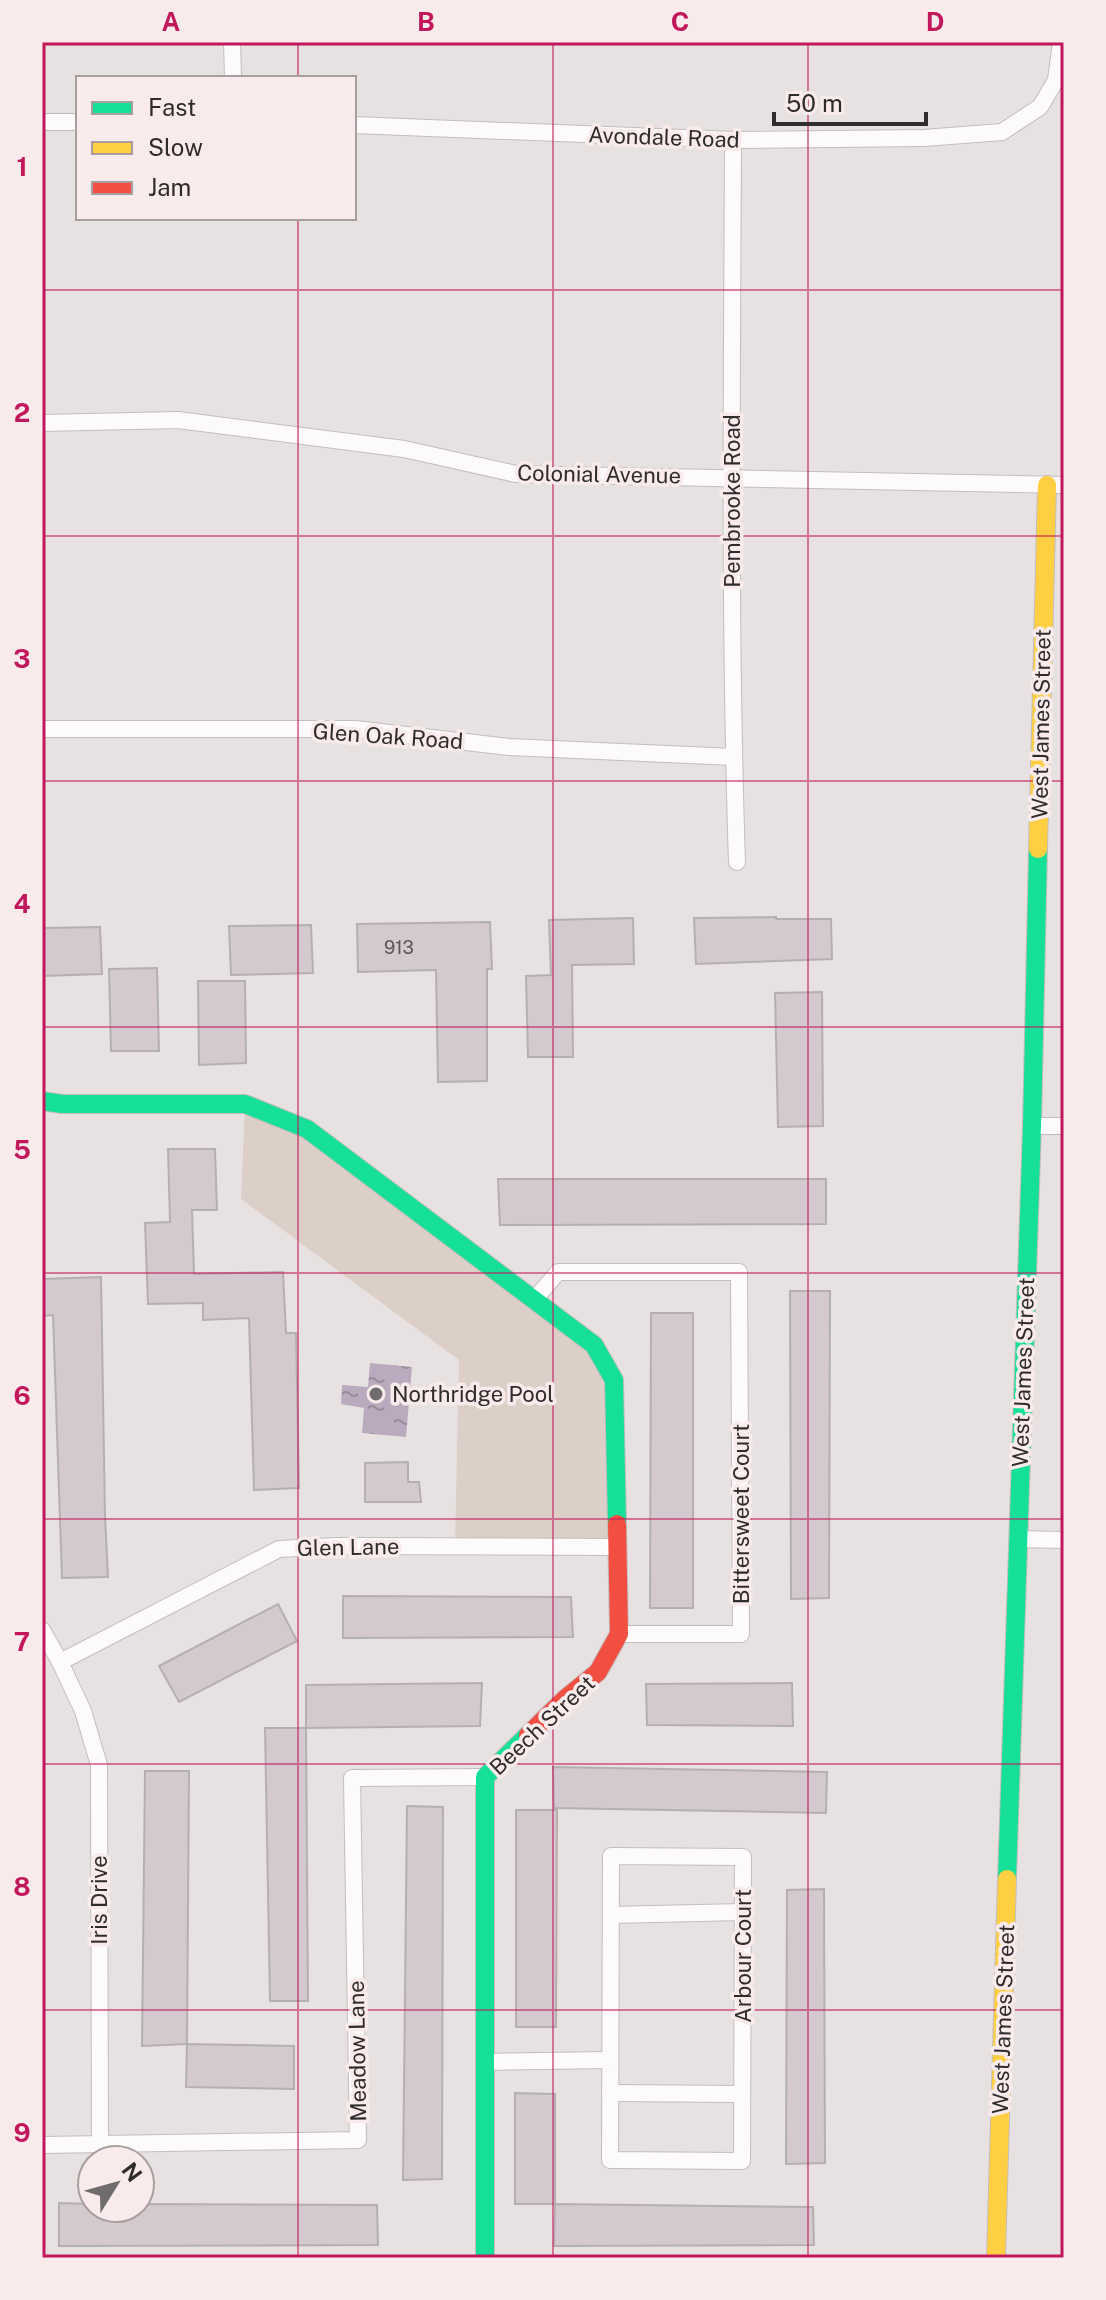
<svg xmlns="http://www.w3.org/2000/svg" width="1106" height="2300" viewBox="0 0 1106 2300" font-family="'Public Sans',sans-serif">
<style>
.green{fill:#dccfc7}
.water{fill:url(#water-ripples)}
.building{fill:#d3c9ce;stroke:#b4b0b1;stroke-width:2}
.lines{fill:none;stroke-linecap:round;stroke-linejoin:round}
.street-casing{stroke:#c3bdbe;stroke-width:18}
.fast-casing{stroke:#c3bdbe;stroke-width:20}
.slow-casing{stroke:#c3bdbe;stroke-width:20}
.jam-casing{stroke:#c3bdbe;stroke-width:20}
.street{stroke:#fcfafb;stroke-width:16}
.fast{stroke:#16e098;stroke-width:18}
.slow{stroke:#ffcf43;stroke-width:18}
.jam{stroke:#f24e42;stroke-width:18}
.grid{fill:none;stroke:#c2185b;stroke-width:2;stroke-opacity:0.55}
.poi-dot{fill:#706b6c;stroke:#f9ebec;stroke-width:3}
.labels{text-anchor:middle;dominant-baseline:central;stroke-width:7;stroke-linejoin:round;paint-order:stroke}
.number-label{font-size:18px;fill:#5a5456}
.street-label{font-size:22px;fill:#302b2c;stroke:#f9ebec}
.poi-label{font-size:22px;fill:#302b2c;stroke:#f9ebec;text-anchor:start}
.neatline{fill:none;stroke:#c2185b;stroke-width:3}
.grid-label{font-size:26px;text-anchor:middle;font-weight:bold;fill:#c2185b}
</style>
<defs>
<pattern id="water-ripples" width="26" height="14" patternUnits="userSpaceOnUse" patternTransform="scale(2)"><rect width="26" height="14" fill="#baaabd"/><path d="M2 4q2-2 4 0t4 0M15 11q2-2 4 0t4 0" fill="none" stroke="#988b9a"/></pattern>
</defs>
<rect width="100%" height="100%" fill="#e8e1e2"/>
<!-- green -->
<path class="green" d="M245,1104L307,1129L535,1299L614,1380L616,1547L455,1546L459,1360L241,1199Z"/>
<!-- water -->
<path class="water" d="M370,1363L412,1367L406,1437L362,1433L364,1408L341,1404L342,1385L368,1387Z"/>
<!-- building -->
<g class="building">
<path d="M776,917V919H831L832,959L696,964L694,918Z"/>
<path d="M633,918L634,964L572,965L573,1057H528L526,976L551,975L549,920Z"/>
<path d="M490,922L492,969H487V1081L438,1082L436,970L358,972L357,924Z"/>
<path d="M311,925L313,973L231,975L229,926Z"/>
<path d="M100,927L102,974L42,976V928Z"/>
<path d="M157,968L159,1051H111L109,969Z"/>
<path d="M198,981H245L246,1063L199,1065Z"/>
<path d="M822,992L823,1126L778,1127L775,993Z"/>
<path d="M168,1149H215L217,1210H192L194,1274L283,1272L286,1333H296L299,1488L254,1490L249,1318L203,1320V1303L148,1304L145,1223L170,1222Z"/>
<path d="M498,1179H826V1224L500,1225Z"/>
<path d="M101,1277L105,1516L108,1577L62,1578L53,1315L42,1316V1279Z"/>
<path d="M790,1291H830L829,1598L791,1599Z"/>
<path d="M651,1313H693V1608H650Z"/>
<path d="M408,1462V1482H419L421,1502H365V1463Z"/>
<path d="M343,1596L571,1597L573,1637L343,1638Z"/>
<path d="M278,1604L297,1641L179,1702L159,1666Z"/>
<path d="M482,1683L480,1726L306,1728V1685Z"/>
<path d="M792,1683L793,1726L647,1725L646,1684Z"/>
<path d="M265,1728H306L308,2001H270Z"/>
<path d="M553,1767L827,1772L826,1813L554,1808Z"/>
<path d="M145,1771H189L187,2044L142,2046Z"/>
<path d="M407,1806L443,1807L442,2179L403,2180Z"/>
<path d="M516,1810H557L556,2027H516Z"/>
<path d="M824,1889L825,2163L786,2164L787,1890Z"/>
<path d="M187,2044L294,2046V2089L186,2087Z"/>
<path d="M515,2093L555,2094V2204H515Z"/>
<path d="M59,2203L92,2204V2208H140V2204L377,2205L378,2245L59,2246Z"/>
<path d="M555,2204L813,2207L814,2245L554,2246Z"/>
</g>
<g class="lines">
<!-- street casing -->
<g class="street-casing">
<g id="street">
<path d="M232,42L233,78"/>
<path d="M42,122H78"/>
<path d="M354,125L733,140L924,138L1002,132L1040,107L1056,80L1061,42"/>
<path d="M733,140C732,380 729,621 737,862"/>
<path d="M42,423L178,420L404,449L516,474L1064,485"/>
<path d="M42,729H355L509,747L734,757"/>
<path d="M1032,1126H1064"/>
<path d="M535,1299L558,1272H739L741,1634H619"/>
<path d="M1017,1539L1064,1540"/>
<path d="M42,1630L60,1662L83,1711L99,1765L100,2145"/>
<path d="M60,1662L279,1549L337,1546L616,1547"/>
<path d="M611,1856L743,1857L742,2161L610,2160Z"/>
<path d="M611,1915L743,1912"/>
<path d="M484,2062L610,2060"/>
<path d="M610,2093L742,2094"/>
<path d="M42,2145L358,2140L352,1778L485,1777"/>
</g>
</g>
<!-- fast casing -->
<g class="fast-casing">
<g id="fast">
<path d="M42,1101L62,1104H245L307,1129L594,1345L614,1380L617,1524"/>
<path d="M1007,1879L1032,1126L1038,849"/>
<path d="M485,2258V1777L528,1735"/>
</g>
</g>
<!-- slow casing -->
<g class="slow-casing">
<g id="slow">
<path d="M1038,849L1047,485"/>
<path d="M996,2258L1007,1879"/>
</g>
</g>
<!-- jam casing -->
<g class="jam-casing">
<path id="jam" d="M528,1735L566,1698L598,1672L619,1634L617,1524"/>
</g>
<!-- street -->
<use href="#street" class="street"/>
<!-- fast -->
<use href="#fast" class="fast"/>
<!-- slow -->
<use href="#slow" class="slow"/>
<!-- jam -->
<use href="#jam" class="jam"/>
</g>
<!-- grid -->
<path class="grid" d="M298,42V78M553,42V2258M808,42V2258M298,218V2258M42,290H1064M42,536H1064M42,781H1064M42,1027H1064M42,1273H1064M42,1519H1064M42,1764H1064M42,2010H1064"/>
<!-- markers -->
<circle class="poi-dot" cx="376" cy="1394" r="8"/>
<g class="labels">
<!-- number labels -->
<g class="number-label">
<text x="399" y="947">913</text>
</g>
<!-- street labels -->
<g class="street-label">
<text transform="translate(664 137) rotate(2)">Avondale Road</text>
<text transform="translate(599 474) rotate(1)">Colonial Avenue</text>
<text transform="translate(732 501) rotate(-90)">Pembrooke Road</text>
<text transform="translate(1041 724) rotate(-89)">West James Street</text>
<text transform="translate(388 736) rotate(4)">Glen Oak Road</text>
<text transform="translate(1023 1372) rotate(-88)">West James Street</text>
<text transform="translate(741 1514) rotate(-90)">Bittersweet Court</text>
<text transform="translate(348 1547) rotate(-1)">Glen Lane</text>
<text transform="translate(542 1725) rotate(-43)">Beech Street</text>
<text transform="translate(99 1900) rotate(-90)">Iris Drive</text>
<text transform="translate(743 1956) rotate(-90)">Arbour Court</text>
<text transform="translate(1003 2019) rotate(-88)">West James Street</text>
<text transform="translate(357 2051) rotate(-91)">Meadow Lane</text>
</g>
<!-- poi labels -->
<g class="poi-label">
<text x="392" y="1394">Northridge Pool</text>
</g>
</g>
<!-- border -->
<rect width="1106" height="2300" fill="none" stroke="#f9ebec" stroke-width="88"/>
<!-- legend -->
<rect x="76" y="76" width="280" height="144" fill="#f9ebec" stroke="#a99e9f" stroke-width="2"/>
<rect x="92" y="102" width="40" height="12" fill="#16e098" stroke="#a99e9f" stroke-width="2"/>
<text x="148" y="116" font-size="24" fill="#302b2c">Fast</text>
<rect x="92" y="142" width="40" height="12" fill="#ffcf43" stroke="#a99e9f" stroke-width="2"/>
<text x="148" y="156" font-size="24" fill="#302b2c">Slow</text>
<rect x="92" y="182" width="40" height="12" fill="#f24e42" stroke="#a99e9f" stroke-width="2"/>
<text x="148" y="196" font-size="24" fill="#302b2c">Jam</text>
<!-- north arrow -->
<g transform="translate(116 2184) rotate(53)"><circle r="38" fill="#f9ebec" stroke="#a99e9f" stroke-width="2"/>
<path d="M0-6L14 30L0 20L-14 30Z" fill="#706b6c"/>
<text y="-12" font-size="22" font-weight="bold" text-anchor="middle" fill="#302b2c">N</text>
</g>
<!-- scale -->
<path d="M774 112v12h152v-12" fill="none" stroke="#302b2c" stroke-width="4"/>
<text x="786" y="112" font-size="24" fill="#302b2c" stroke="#f9ebec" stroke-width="6" paint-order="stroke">50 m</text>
<rect x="44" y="44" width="1018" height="2212" class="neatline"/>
<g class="grid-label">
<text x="171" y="31">A</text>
<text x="426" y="31">B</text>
<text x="680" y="31">C</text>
<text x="935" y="31">D</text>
<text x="22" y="176">1</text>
<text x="22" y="422">2</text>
<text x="22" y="668">3</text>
<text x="22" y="913">4</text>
<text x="22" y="1159">5</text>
<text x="22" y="1405">6</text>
<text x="22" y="1651">7</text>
<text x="22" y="1896">8</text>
<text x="22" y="2142">9</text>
</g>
</svg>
